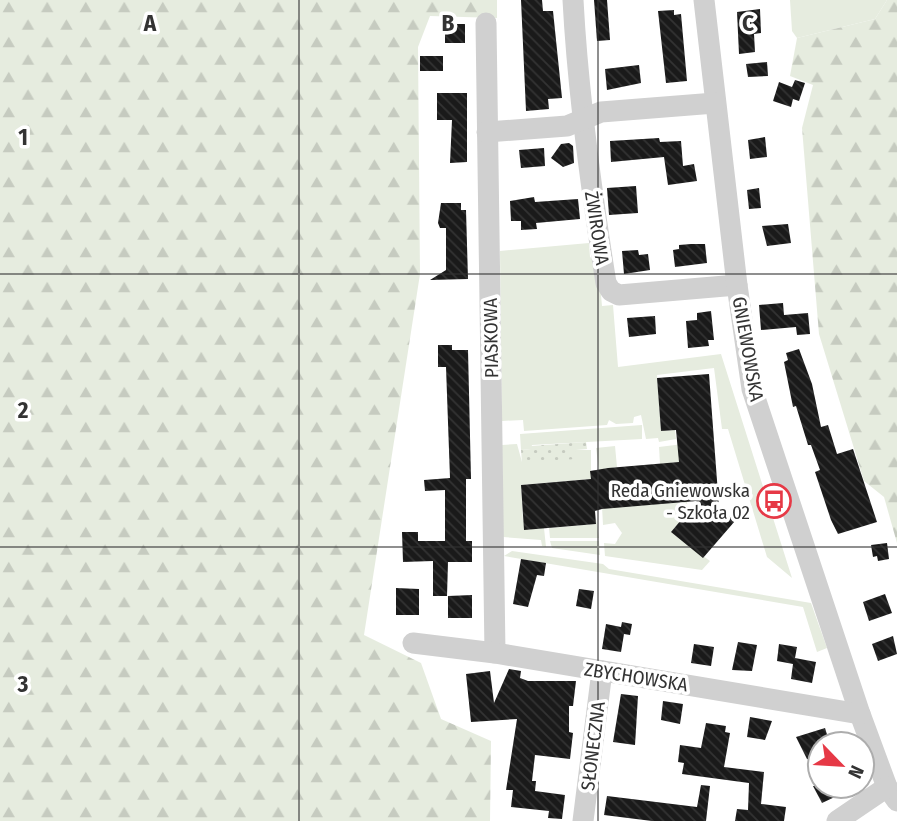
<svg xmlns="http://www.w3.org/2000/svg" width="897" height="821" viewBox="0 0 897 821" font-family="'Fira Sans Condensed',sans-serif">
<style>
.grass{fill:#e6ecdf}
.forest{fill:url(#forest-firs)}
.park{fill:url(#park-dots)}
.building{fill:url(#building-back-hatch)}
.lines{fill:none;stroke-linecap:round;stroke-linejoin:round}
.minor{stroke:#d0d0d0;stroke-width:21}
.grid{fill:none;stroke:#333;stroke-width:2;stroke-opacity:0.55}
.labels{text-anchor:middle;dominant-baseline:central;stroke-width:7;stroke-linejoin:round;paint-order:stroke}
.street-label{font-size:19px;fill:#333;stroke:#fff}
.poi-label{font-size:19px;fill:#333;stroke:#fff;text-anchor:end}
.grid-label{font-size:23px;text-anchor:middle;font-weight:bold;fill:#333;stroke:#fff;stroke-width:7;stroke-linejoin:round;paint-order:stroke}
</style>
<defs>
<pattern id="forest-firs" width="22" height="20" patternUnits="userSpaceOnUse" patternTransform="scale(1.75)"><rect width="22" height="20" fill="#e6ecdf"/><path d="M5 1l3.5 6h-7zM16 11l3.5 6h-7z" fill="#c6cbc0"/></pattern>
<pattern id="park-dots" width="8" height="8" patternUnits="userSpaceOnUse" patternTransform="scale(1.75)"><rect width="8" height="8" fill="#e6ecdf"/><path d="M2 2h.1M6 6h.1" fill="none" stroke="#c6cbc0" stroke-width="1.8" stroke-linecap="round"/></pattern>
<pattern id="building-back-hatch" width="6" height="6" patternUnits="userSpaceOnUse" patternTransform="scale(1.75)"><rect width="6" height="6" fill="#1a1a1a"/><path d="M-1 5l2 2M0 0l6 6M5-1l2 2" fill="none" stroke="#333"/></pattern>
</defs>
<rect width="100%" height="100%" fill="#fff"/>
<!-- grass -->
<g class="grass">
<path d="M790,0H887L875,19L797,38L792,31Z"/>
<path d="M589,243L590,257L598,263L602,306L613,305L618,367L721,354L792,578L767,557L728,429H722L714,368L657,375L661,431L675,430L676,439L659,442L658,438L646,439L641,415L634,417L633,423L616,424L609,420L607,425L524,431L523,420L502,421L500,251Z"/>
<path d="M642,425V439L532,445L531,449L521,450L520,434Z"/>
<path d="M517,444L522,462L576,458V450H591V479L521,485L523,521L544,528L546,547L542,546L541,540L503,537L502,445Z"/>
<path d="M683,444L684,462L660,464L659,447Z"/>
<path d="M615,446L617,467L599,470L596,448Z"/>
<path d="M687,502L688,512L671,532L710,561L702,570L605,556L604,543L615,544L622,533L615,523L603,525L602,507Z"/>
<path d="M595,511L599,538H550L549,528L596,524Z"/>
<path d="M550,541H599L600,555L552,548Z"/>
<path d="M512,551L603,564L609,569L811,603L827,648L817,652L803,607L504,556Z"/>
</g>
<!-- forest -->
<g class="forest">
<path d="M0,0H497V18L430,16L418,47L420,274L364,635L421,663L441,719L491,741L490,821H0Z"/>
<path d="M887,0H897V543L884,497L864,481L819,334L802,128L813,85L790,76L797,38L875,19Z"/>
</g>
<!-- park -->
<path class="park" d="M586,442L587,449L576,450V459L522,463L521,450L531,449V446Z"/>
<!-- building -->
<g class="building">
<path d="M521,0H542L543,11H553L562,98L548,99L549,109L526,111Z"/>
<path d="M594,0H607L610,40L597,41Z"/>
<path d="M760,9L761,33L754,34L755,52L739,54L737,12Z"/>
<path d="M674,10V15L681,14L687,81L666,83L658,11Z"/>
<rect x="445" y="24" width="20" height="19"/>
<rect x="420" y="56" width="23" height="15"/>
<path d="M767,62L768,76L748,77L746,64Z"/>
<path d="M639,65L641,83L607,90L605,69Z"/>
<path d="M795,80L805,83L799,101L793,99L791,107L773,101L779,82L792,87Z"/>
<path d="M437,93H467V162L450,163L452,120H437Z"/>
<path d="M765,137L767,157L750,159L748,140Z"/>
<path d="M659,138L660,142L681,141L683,166L694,164L697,181L668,185L664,157L611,162L610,141Z"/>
<path d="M569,143L573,146L574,163L563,167L551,158L561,144Z"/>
<path d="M544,148L545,166L521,168L519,150Z"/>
<path d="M636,186L638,213L609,215L607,188Z"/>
<path d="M759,188L761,208L749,209L747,190Z"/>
<path d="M534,197L535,202L578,199L580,219L536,223L537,229L521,230V221H511L510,201Z"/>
<path d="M441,203H461V210H466L468,279L430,280L446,270V228H440L438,223Z"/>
<path d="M788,224L791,243L767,246L762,226Z"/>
<path d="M691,244H705L707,263L675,267L673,250L679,249V245Z"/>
<path d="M638,250L639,255L648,254L650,270L624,274L622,251Z"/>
<path d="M783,303L784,315L808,313L810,334L797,335L796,327L761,330L759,305Z"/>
<path d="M711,311L714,340H708L709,346L688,348L686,321L697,320V313Z"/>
<path d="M655,316L656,334L629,337L627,318Z"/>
<path d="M438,345H452V350H468L471,479H466V541H472V562H448L447,596H433V561L403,562L402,532H418V541H445V490L425,491L424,480L450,478L446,367H438Z"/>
<path d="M799,349L812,384L821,427L828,425L837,454L853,449L877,522L838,534L831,520L815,472L820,470L811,445H808L796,406L793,407L784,362L788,360L786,353Z"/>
<path d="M709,374L719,507L735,521L703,558L671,532L697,501L602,509L595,511L596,524L524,530L521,485L591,479L590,471L608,468L679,462L676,430L661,431L657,378Z"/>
<path d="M887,543L889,559L878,561L877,556L873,557L871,545Z"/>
<path d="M521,559L546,563L544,576L537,575L528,607L513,604Z"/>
<path d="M396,588L419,589V615H396Z"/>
<path d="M579,589L594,591L591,609L576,606Z"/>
<path d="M885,594L892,613L869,621L863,602Z"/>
<path d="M472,595V618H448V596Z"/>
<path d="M622,622L632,624L630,635L624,634L621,652L602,649L606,624L621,627Z"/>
<path d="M893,636L897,654L878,661L872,644Z"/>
<path d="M738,642L757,645L752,671L732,670Z"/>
<path d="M694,644L714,647L711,666L691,663Z"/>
<path d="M779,644L797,647L795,658L816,662L812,683L791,679L793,664L777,661Z"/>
<path d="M509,669L521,671L520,678L528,681H576L573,706H569V732L573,733L570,759L535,755L532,781H536L535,791L565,795L562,819L548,818L549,811L511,807L513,790H506L517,719L471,722L466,674L490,671L494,703Z"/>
<path d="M621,694L638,696L635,745L613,742Z"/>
<path d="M663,701L683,704L680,724L661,720Z"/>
<path d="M750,717L772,721L765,740L747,737Z"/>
<path d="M706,723L726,726L725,732L730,733L724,767L764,772L761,804L786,807L784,821H735L737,809L748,810L749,783L682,774L684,763L678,762L680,745L701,748Z"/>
<path d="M825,728L830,744H820V762L807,759L796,737Z"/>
<path d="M701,785L710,786L706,821H652L604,815L607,796L697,807Z"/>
<path d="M813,786H835L839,795L822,803Z"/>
</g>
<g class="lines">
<!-- minor -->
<g class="minor">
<path d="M573,0C578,95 591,189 606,283L611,291L619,295L737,285"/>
<path d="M704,0L737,285L752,389L860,714L887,787L897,801"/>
<path d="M486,23L495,653"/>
<path d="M487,132L567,126L601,112L715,103"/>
<path d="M413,643L495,653L860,714"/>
<path d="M583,821L602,671"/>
<path d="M837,821L887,787"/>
</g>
</g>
<!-- grid -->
<path class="grid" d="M299,0V821M598,0V821M0,274H897M0,547H897"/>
<!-- icons -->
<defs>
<g id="bus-ring" transform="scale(1.75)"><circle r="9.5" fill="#fff" stroke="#e63946" stroke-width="1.5"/><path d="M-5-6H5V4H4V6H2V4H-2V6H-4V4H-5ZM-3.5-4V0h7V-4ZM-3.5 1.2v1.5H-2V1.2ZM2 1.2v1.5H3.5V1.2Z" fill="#e63946"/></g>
</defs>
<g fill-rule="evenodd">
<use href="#bus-ring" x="774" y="501"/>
</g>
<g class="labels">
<!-- street labels -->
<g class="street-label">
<text transform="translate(597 228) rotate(81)">ŻWIROWA</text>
<text transform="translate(491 338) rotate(-91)">PIASKOWA</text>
<text transform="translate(748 349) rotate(80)">GNIEWOWSKA</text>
<text transform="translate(636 677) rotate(9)">ZBYCHOWSKA</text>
<text transform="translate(593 746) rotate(-83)">SŁONECZNA</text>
</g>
<!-- poi labels -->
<g class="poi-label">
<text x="750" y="490">Reda Gniewowska<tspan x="750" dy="22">- Szkoła 02</tspan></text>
</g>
</g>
<g class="grid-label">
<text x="150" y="31">A</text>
<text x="448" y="31">B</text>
<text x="748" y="31">C</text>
<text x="23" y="145">1</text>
<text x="23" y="418">2</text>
<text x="23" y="692">3</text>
</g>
<!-- north arrow -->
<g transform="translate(841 765) rotate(115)"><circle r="33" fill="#ffffff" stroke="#adadad" stroke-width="2"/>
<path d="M0-5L12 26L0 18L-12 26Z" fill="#e63946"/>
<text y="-10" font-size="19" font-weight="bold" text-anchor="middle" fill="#333333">N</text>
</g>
</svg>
